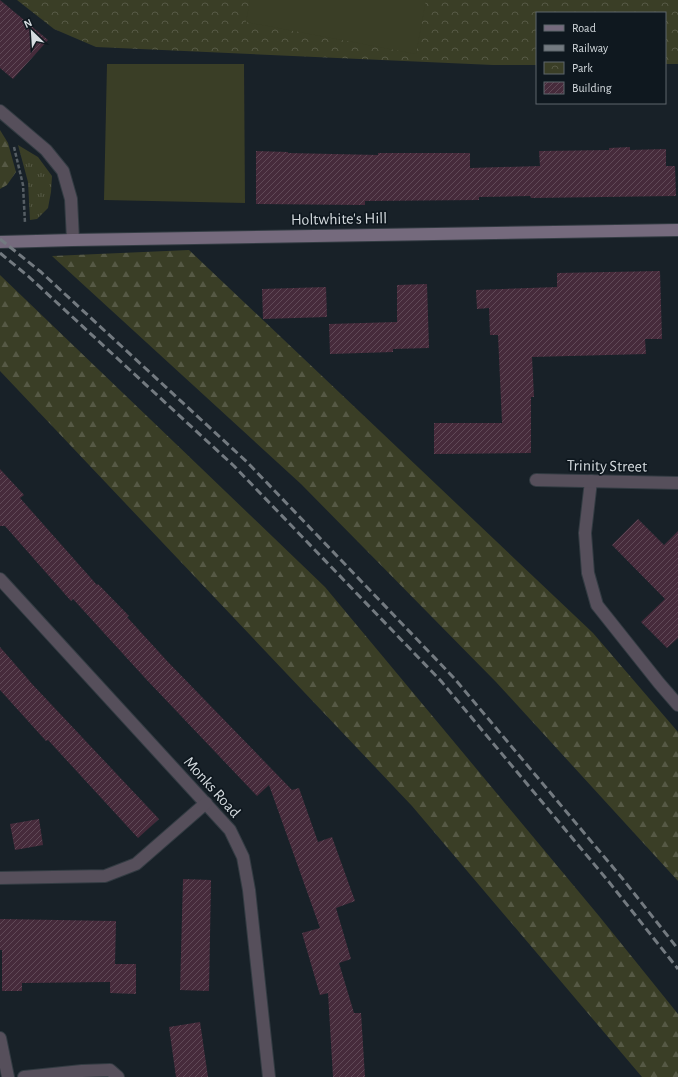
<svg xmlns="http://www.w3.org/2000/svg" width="678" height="1077" viewBox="0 0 678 1077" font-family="'Alegreya Sans',sans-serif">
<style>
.grass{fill:url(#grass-tufts)}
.forest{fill:url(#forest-firs)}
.park{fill:url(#park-crowns)}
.pitch{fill:#3a3e26}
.building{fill:url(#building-hatch)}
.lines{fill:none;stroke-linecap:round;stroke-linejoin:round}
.lane-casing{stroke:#323b42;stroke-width:14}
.street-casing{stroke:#323b42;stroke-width:14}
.secondary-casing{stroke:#323b42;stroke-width:14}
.path{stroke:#565e64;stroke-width:2.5;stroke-dasharray:4 2;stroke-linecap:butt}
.lane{stroke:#564f5b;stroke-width:12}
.street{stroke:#564f5b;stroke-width:12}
.secondary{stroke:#756a7d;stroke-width:12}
.rail{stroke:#737a80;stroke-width:3;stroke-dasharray:8 4;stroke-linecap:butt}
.labels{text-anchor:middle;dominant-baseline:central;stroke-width:3.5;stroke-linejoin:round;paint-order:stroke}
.street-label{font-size:16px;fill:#d5dbdf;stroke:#0f181f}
</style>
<defs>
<pattern id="grass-tufts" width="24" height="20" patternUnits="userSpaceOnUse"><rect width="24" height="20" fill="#3a3e26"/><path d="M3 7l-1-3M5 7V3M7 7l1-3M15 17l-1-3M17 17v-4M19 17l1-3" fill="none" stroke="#565945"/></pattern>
<pattern id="forest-firs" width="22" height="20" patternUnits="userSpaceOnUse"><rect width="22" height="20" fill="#3a3e26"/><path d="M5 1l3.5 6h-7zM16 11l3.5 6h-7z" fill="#565945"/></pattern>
<pattern id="park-crowns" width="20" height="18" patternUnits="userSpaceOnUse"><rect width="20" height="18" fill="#3a3e26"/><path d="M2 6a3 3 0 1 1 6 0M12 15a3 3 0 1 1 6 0" fill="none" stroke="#565945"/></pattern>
<pattern id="building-hatch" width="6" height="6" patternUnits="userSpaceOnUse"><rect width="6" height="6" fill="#462b3b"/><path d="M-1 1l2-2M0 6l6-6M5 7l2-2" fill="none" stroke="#604957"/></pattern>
</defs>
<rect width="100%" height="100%" fill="#182128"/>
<!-- grass -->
<path class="grass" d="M18,145L38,157L52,176L51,192L48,208L37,219L30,220L28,182Z"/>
<!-- forest -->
<g class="forest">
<path d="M0,130L8,143L16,172L7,185L0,189Z"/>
<path d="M189,250L593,633L678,732V881L496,682L301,484L52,256Z"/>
<path d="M0,275L325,587L599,916L678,1014V1077H642L412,806L0,371Z"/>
</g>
<!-- park -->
<path class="park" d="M17,0H678V64H665V13H537V65H493L96,47L54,29Z"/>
<!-- pitch -->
<g class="pitch">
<path d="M250,0H426L416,54L246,22Z"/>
<path d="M107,64H244L245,203L104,200Z"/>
</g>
<!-- building -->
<g class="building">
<path d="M0,0L48,40L13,79L0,68Z"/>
<path d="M630,147V150L666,149V166H675L676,196L531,198L530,196L479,197V200L365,201V205L256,204V151L288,152V153L378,155V153H470V168L540,166L539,151L609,150V148Z"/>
<path d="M660,271L662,339H645L646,354L532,357L534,397H531V453L434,454V423H502L498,335H490L489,308L477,309L476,290L557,287V273Z"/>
<path d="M427,284L429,348L393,349V352L330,354L329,324L397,322V285Z"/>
<path d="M326,287L327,317L263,319L262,289Z"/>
<path d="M0,469L24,495L20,498L97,585L98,584L129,616L127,617L168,662L292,790L299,788L318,842L332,837L355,901L336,908L351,959L339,963L354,1013H361L365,1077H333L328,993L320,995L302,933L320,928L269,785L257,796L145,678L73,599L71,601L5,526H0Z"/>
<path d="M638,519L664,545L678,531V638L667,648L641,622L665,599L612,545Z"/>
<path d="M0,647L33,685L159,819L138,838L48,740L46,741L0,690Z"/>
<path d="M39,819L43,845L15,850L10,824Z"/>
<path d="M183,879L211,880L209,991L180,990Z"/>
<path d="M0,919L116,921L115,964H136V994L110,993V982L22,983V991H2V950H0Z"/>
<path d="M200,1022L208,1077H176L169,1027Z"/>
</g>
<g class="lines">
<!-- lane casing -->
<g class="lane-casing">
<g id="lane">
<path d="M591,481L585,533L588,573L597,605L659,683L678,705"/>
<path d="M0,1038L8,1077"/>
<path d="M24,1077L82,1071L110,1070L118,1077"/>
</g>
</g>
<!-- street casing -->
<g class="street-casing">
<g id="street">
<path d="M0,111L46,150L63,171L71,199L73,240"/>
<path d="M536,480L678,483"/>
<path d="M0,579L230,830L243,857L249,890L269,1077"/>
<path d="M0,878L105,876L136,864L206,803"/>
</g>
</g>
<!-- secondary casing -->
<g class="secondary-casing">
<path id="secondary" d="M0,242L73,240L678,230"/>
</g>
<!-- path -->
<path class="path" d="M14,147L23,185L25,223"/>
<!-- lane -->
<use href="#lane" class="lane"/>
<!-- street -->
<use href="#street" class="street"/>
<!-- secondary -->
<use href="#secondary" class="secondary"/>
<!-- rail -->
<g class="rail">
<path d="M0,239L41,272L247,462L454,678L622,878L678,949"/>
<path d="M0,253L28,276L234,466L441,681L609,882L678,969"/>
</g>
</g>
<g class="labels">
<!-- street labels -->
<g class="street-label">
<text transform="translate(339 219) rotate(-1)">Holtwhite's Hill</text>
<text transform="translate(607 466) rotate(1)">Trinity Street</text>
<text transform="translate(212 787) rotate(48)">Monks Road</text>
</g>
</g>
<!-- legend -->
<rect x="536" y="12" width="130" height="92" fill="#0f181f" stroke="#5e666c"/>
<rect x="544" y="25" width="20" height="6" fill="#756a7d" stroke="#5e666c"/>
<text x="572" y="32" font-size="12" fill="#d5dbdf">Road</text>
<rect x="544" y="45" width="20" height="6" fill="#737a80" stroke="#5e666c"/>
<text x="572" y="52" font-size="12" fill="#d5dbdf">Railway</text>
<rect x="544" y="62" width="20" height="12" fill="url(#park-crowns)" stroke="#5e666c"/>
<text x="572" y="72" font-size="12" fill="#d5dbdf">Park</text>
<rect x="544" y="82" width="20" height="12" fill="url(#building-hatch)" stroke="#5e666c"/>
<text x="572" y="92" font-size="12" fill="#d5dbdf">Building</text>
<!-- north arrow -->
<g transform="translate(32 32) rotate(335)" stroke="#0f181f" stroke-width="3" paint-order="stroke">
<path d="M0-3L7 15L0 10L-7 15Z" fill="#d5dbdf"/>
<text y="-6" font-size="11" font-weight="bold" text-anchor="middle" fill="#d5dbdf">N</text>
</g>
</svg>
